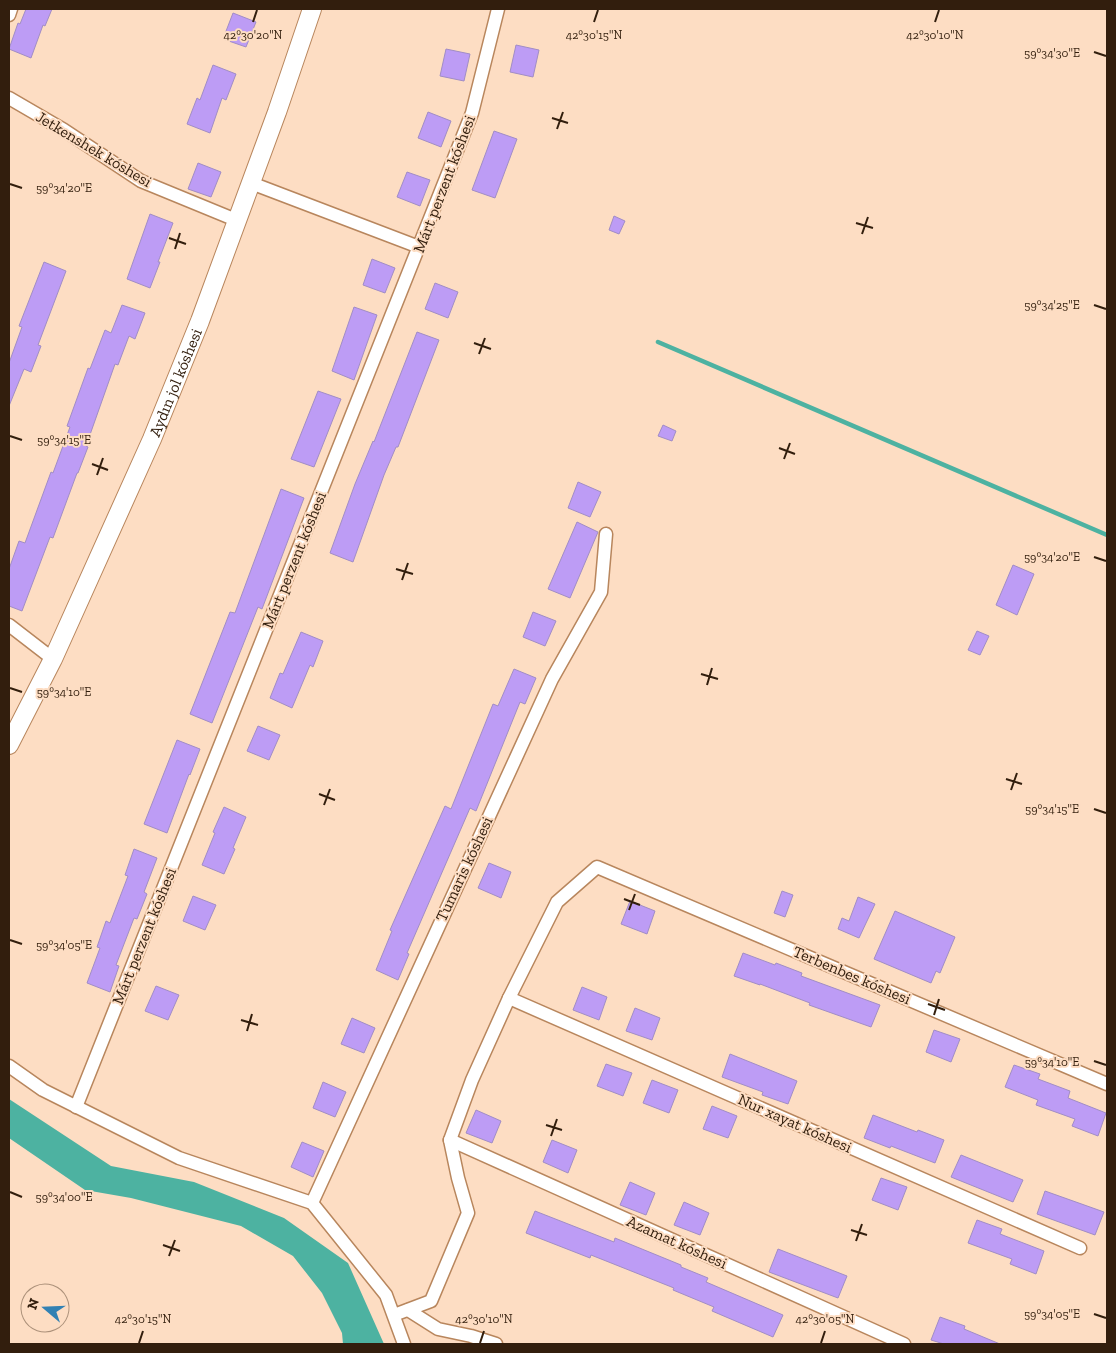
<svg xmlns="http://www.w3.org/2000/svg" width="1116" height="1353" viewBox="0 0 1116 1353" font-family="'Zilla Slab',serif">
<style>
.water{fill:#4db2a1}
.lines{fill:none;stroke-linecap:round;stroke-linejoin:round}
.stream{stroke:#4db2a1;stroke-width:4.5}
.building{fill:#bd9cf5;stroke:#a18dc5}
.street-casing{stroke:#b8865d;stroke-width:15}
.secondary-casing{stroke:#b8865d;stroke-width:20}
.street{stroke:#fff;stroke-width:12}
.secondary{stroke:#fff;stroke-width:18}
.ticks{fill:none;stroke:#321e0d;stroke-width:2}
.labels{text-anchor:middle;dominant-baseline:central;stroke-width:4;stroke-linejoin:round;paint-order:stroke}
.street-label{font-size:16px;fill:#321e0d;stroke:#fdddc3}
.ticks-label{font-size:12px;text-anchor:middle;fill:#321e0d;stroke:#fdddc3;stroke-width:4;stroke-linejoin:round;paint-order:stroke}
</style>
<rect width="100%" height="100%" fill="#fdddc3"/>
<!-- water -->
<path class="water" d="M9,1099L111,1166L194,1182L284,1218L348,1263L384,1344H343L342,1333L322,1293L293,1256L241,1226L131,1198L85,1190L9,1138Z"/>
<g class="lines">
<!-- stream -->
<path class="stream" d="M658,342L1107,535"/>
</g>
<!-- building -->
<g class="building">
<path d="M26,9H52L45,26L43,25L31,58L9,49L18,23L20,24Z"/>
<path d="M233,13L256,22L246,47L223,39Z"/>
<path d="M516,45L539,50L533,77L510,72Z"/>
<path d="M446,49L470,54L464,81L440,76Z"/>
<path d="M213,65L236,74L226,100L222,98L210,133L187,124L197,98L200,100Z"/>
<path d="M428,112L451,121L441,147L418,138Z"/>
<path d="M494,131L517,139L495,198L472,190Z"/>
<path d="M198,163L221,172L211,197L188,189Z"/>
<path d="M407,172L430,180L420,206L397,197Z"/>
<path d="M150,214L173,223L158,262H160L150,288L127,279Z"/>
<path d="M614,216L625,221L619,234L609,230Z"/>
<path d="M372,259L395,268L385,293L363,285Z"/>
<path d="M44,262L66,271L38,345L41,346L31,372L24,369L9,406V363L22,327L19,326Z"/>
<path d="M435,283L458,292L448,318L425,309Z"/>
<path d="M122,305L145,313L135,339L129,336L118,365L115,364L86,446L88,447L78,473H77L53,538L50,537L22,611L9,606V569L19,541L25,543L51,472L53,473L70,427L67,426L88,368L90,369L105,330L111,333Z"/>
<path d="M354,307L377,315L354,380L332,371Z"/>
<path d="M417,332L439,340L398,447H396L384,475L353,562L330,553L355,484L373,441L374,442Z"/>
<path d="M318,391L341,399L314,467L291,459Z"/>
<path d="M663,425L676,431L672,441L658,436Z"/>
<path d="M578,482L601,492L590,517L568,508Z"/>
<path d="M281,489L304,498L262,609L258,607L212,723L190,714L230,612L235,613Z"/>
<path d="M577,522L598,532L570,598L548,589Z"/>
<path d="M1013,565L1034,574L1017,615L996,605Z"/>
<path d="M533,612L556,621L545,646L523,637Z"/>
<path d="M977,631L989,636L980,655L968,650Z"/>
<path d="M301,632L323,641L313,667L310,665L292,708L270,698L280,673L283,674Z"/>
<path d="M514,669L536,678L525,704L520,702L476,811L470,808L407,953L409,954L398,980L376,970L392,931L390,930L445,806L451,809L493,704L498,706Z"/>
<path d="M258,726L280,735L269,760L247,751Z"/>
<path d="M177,740L200,749L190,775L189,774L167,833L144,824Z"/>
<path d="M224,807L246,817L233,848L235,849L224,874L202,865L215,833L213,832Z"/>
<path d="M134,849L157,858L144,892L147,894L137,919L134,918L116,965L119,966L110,992L87,983L100,948L97,947L106,921L110,923L128,876L125,875Z"/>
<path d="M489,863L511,872L501,898L478,888Z"/>
<path d="M782,891L793,895L785,917L774,913Z"/>
<path d="M193,896L216,905L205,930L183,921Z"/>
<path d="M858,897L875,904L859,938L838,929L842,918L849,921Z"/>
<path d="M630,901L655,911L647,934L621,924Z"/>
<path d="M895,911L955,937L940,973L936,971L931,983L874,959Z"/>
<path d="M743,953L775,965L776,963L802,973L801,976L880,1005L871,1027L809,1005L810,1003L760,984V985L734,976Z"/>
<path d="M156,986L179,995L168,1020L145,1011Z"/>
<path d="M582,987L607,997L599,1020L573,1010Z"/>
<path d="M635,1008L660,1018L652,1040L626,1031Z"/>
<path d="M352,1018L375,1028L364,1053L341,1044Z"/>
<path d="M934,1030L960,1039L951,1062L926,1052Z"/>
<path d="M730,1054L797,1081L788,1104L762,1095L763,1092L722,1077Z"/>
<path d="M606,1064L632,1073L623,1096L597,1086Z"/>
<path d="M1014,1065L1040,1074L1038,1079L1070,1091L1068,1098L1106,1113L1098,1136L1072,1126L1075,1119L1036,1105L1038,1100L1005,1087Z"/>
<path d="M652,1080L678,1090L669,1113L643,1103Z"/>
<path d="M323,1082L346,1092L335,1117L313,1108Z"/>
<path d="M712,1106L737,1116L728,1138L703,1129Z"/>
<path d="M476,1110L501,1121L492,1143L466,1133Z"/>
<path d="M873,1115L917,1132L918,1130L944,1140L935,1163L891,1146L890,1148L864,1138Z"/>
<path d="M552,1140L577,1150L568,1173L543,1162Z"/>
<path d="M302,1142L324,1151L313,1177L291,1167Z"/>
<path d="M961,1155L1023,1180L1013,1202L951,1177Z"/>
<path d="M881,1178L907,1187L898,1210L872,1200Z"/>
<path d="M630,1182L655,1193L646,1215L620,1205Z"/>
<path d="M1045,1191L1104,1212L1095,1235L1037,1214Z"/>
<path d="M684,1202L709,1213L700,1235L674,1225Z"/>
<path d="M535,1211L614,1242L615,1238L681,1265V1267L708,1278L706,1282L783,1315L773,1337L712,1311L714,1307L673,1290L674,1288L591,1255L590,1258L526,1233Z"/>
<path d="M977,1220L1002,1229L1000,1234L1044,1251L1036,1274L1010,1264L1012,1259L968,1243Z"/>
<path d="M778,1249L847,1276L838,1298L769,1272Z"/>
<path d="M940,1317L965,1326L964,1329L1000,1344H944L931,1340Z"/>
</g>
<g class="lines">
<!-- street casing -->
<g class="street-casing">
<g id="street">
<path d="M9,15L11,9"/>
<path d="M9,98L64,130L141,181L236,220"/>
<path d="M251,183L419,247"/>
<path d="M9,625L53,659"/>
<path d="M509,998L1080,1248"/>
<path d="M9,1066L43,1090L179,1158L312,1203L386,1295L404,1344"/>
<path d="M76,1107L472,113L498,9"/>
<path d="M450,1140L904,1344"/>
<path d="M312,1203L552,679L601,592L606,534"/>
<path d="M408,1310L438,1329L471,1336L496,1344"/>
<path d="M394,1315L431,1301L468,1213L458,1178L450,1140L472,1080L509,998L557,902L597,867L1107,1084"/>
</g>
</g>
<!-- secondary casing -->
<g class="secondary-casing">
<g id="secondary">
<path id="s1" d="M9,745L53,659L152,439L200,321L277,112L312,9"/>
</g>
</g>
<!-- street -->
<use href="#street" class="street"/>
<!-- secondary -->
<use href="#secondary" class="secondary"/>
</g>
<!-- ticks -->
<path class="ticks" d="M253,22L257,10M594,22L598,10M935,22L939,10M1094,52L1106,56M552,118L568,123M557,129L563,112M10,184L22,188M856,223L873,228M862,234L868,217M169,238L186,244M175,249L180,233M1094,305L1106,309M474,343L491,349M479,354L485,338M10,436L22,440M779,448L795,454M784,459L790,443M92,464L108,470M97,475L103,458M1094,557L1106,561M396,569L413,574M402,580L408,563M701,674L718,679M707,685L712,668M10,688L22,692M1006,779L1022,784M1011,790L1017,773M319,794L335,800M324,805L330,789M1094,809L1106,813M624,899L640,905M629,910L635,894M10,940L22,944M928,1004L945,1010M934,1015L939,999M241,1020L258,1025M247,1031L252,1014M1094,1061L1106,1065M546,1125L562,1130M551,1136L557,1119M10,1192L22,1197M851,1230L867,1235M856,1241L862,1224M163,1245L180,1251M169,1256L175,1240M1094,1314L1106,1318M139,1343L143,1331M480,1343L484,1331M821,1343L825,1331"/>
<g class="labels">
<!-- street labels -->
<g class="street-label">
<text transform="translate(94 149) rotate(31)">Jetkenshek kóshesi</text>
<text transform="translate(444 184) rotate(-69)">Márt perzent kóshesi</text>
<text stroke="none"><textPath href="#s1" startOffset="399">Aydın jol kóshesi</textPath></text>
<text transform="translate(294 560) rotate(-68)">Márt perzent kóshesi</text>
<text transform="translate(464 869) rotate(-65)">Tumaris kóshesi</text>
<text transform="translate(144 936) rotate(-68)">Márt perzent kóshesi</text>
<text transform="translate(852 975) rotate(23)">Terbenbes kóshesi</text>
<text transform="translate(795 1123) rotate(24)">Nur xayat kóshesi</text>
<text transform="translate(677 1242) rotate(24)">Azamat kóshesi</text>
</g>
</g>
<g class="ticks-label">
<text x="253" y="39">42°30'20"N</text>
<text x="594" y="39">42°30'15"N</text>
<text x="935" y="39">42°30'10"N</text>
<text x="1052" y="57">59°34'30"E</text>
<text x="64" y="192">59°34'20"E</text>
<text x="1052" y="309">59°34'25"E</text>
<text x="64" y="444">59°34'15"E</text>
<text x="1052" y="561">59°34'20"E</text>
<text x="64" y="696">59°34'10"E</text>
<text x="1052" y="813">59°34'15"E</text>
<text x="64" y="949">59°34'05"E</text>
<text x="1052" y="1066">59°34'10"E</text>
<text x="64" y="1201">59°34'00"E</text>
<text x="1052" y="1318">59°34'05"E</text>
<text x="143" y="1323">42°30'15"N</text>
<text x="484" y="1323">42°30'10"N</text>
<text x="825" y="1323">42°30'05"N</text>
</g>
<!-- border -->
<rect width="1116" height="1353" fill="none" stroke="#321e0d" stroke-width="20"/>
<!-- north arrow -->
<g transform="translate(45 1308) rotate(289)"><circle r="24" fill="#fdddc3" stroke="#ac917a"/>
<path d="M0-4L9 19L0 12L-9 19Z" fill="#3281b3"/>
<text y="-8" font-size="14" font-weight="bold" text-anchor="middle" fill="#321e0d">N</text>
</g>
</svg>
